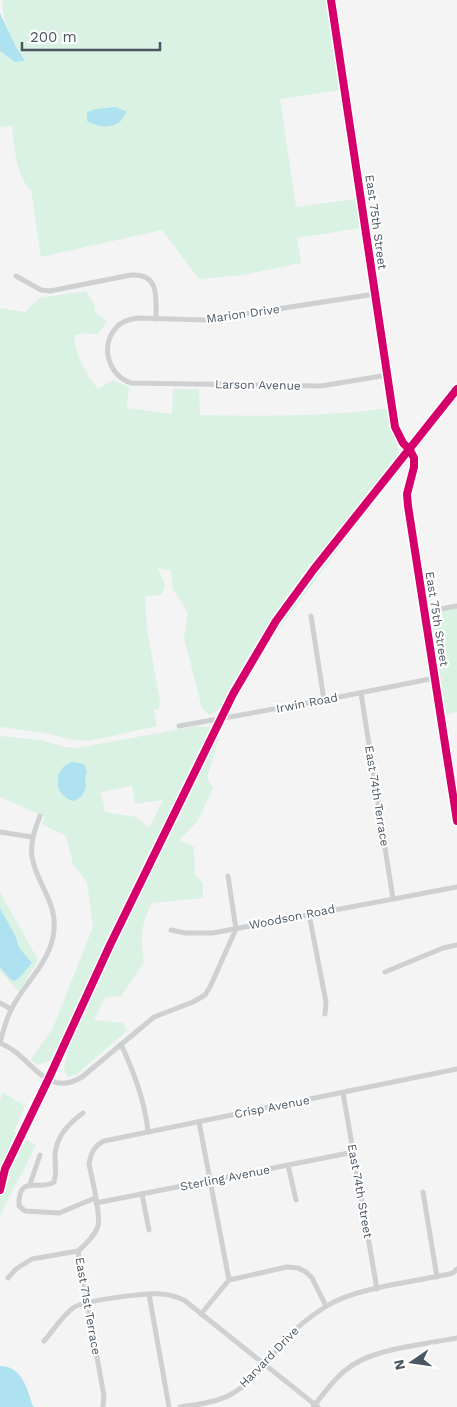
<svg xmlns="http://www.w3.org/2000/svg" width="457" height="1407" viewBox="0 0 457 1407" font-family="'Work Sans',sans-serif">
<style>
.green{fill:#d9f2e3;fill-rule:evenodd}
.water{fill:#aee2f0}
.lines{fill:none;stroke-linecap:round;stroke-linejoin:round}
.minor{stroke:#ced0d2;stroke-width:5}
.cycleway-casing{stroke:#fff;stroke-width:11}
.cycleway{stroke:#d6006c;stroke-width:8}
.labels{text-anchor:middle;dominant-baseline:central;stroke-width:4;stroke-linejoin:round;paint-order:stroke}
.street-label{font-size:12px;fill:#4a5661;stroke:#fff}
</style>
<rect width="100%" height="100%" fill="#f4f4f4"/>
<!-- green -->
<g class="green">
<path d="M3,0H328L338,63L340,90L280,99L296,207L356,199L361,228L297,238L301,263L243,275L199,279L162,230L41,257L31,190C16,177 14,145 12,125L0,127V51L15,62L24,61C15,45 0,18 3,0Z"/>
<path d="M86,291L94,304L95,312L107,322L97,335L85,333L74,336C76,357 85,372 98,389L113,380L129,387L127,408L172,414L173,389H199L200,415C264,416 327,417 390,408L393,430L400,456L352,514L340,547L218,710L209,715L202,708L184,638L188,613L173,589L171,571L158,568L165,586L162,595L145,596L147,629L160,701L159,709L154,710L157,726L89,741L75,740L44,733L0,727V308L25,312L40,298Z"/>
<path d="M457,607V712L443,715L428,613Z"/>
<path d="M196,726L199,727L222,726L207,778L213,788L197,822L179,840L194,847L195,875L203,883V898L152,903C141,924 140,938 144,962L121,996L105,998L94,1020L123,1023L128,1030L77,1074L68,1077L64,1071L67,1052L51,1060L37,1065L31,1059L53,1028L93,927L87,882L73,864L66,836L42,824L45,817L0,797V736L40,740L66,747L77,748ZM132,786L135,804L163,800L149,828L136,817L105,812L101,792Z"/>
<path d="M0,892L38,960L19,992L0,971V967L10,979L30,965L20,949L19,942L0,908Z"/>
<path d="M2,1092L25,1106L14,1131L24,1139L36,1145L0,1216V1102Z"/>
</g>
<!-- water -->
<g class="water">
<path d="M0,13L16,47L25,61L15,62L0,51Z"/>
<path d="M115,107L126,111C121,130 101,129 87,121V112L96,109Z"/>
<path d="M73,762L84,764L87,772L85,779L86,787L82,796L74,801C53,797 52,767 73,762Z"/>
<path d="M0,908L16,937L20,949L32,963L18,979L14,981L10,979L0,967Z"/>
<path d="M0,1366C21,1366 27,1387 32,1404L34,1407H0Z"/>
</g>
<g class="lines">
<!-- minor -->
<g class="minor">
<path d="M331,0L395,427L398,435L405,446"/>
<path d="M16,276L41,290L50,291L131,275C160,273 156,298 156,319"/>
<path d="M375,294L206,320L137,318C129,320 121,321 116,328C100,346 108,375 131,383L321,386L388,375"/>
<path d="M410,450C417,466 407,487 408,506L457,821"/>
<path d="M424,612L457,606"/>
<path d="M311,616L324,700"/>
<path d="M361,693L393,899"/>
<path d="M179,726L324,700L435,678"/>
<path d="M0,832L32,837"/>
<path d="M228,876L236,929"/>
<path d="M309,914L326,1002L325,1014"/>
<path d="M171,930L185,933H213L457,887"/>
<path d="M385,972L443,948L457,945"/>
<path d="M0,1003L11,1009"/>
<path d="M0,1043C31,1054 44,1100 82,1077L154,1017L193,1002L205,995L210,987L236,929"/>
<path d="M0,1043C3,1031 6,1020 11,1010C23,985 48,964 53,937C60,904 37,886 32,857C30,842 35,829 40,816"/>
<path d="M121,1044C134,1073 145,1101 148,1132"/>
<path d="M343,1093L377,1289"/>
<path d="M83,1113C69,1123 56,1136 55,1155C55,1165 57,1172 54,1182C39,1192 18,1173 19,1206L25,1211L59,1213L95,1198"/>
<path d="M199,1122L229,1280"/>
<path d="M288,1165L296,1200"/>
<path d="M30,1184L40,1155"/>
<path d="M423,1192L437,1277"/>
<path d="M142,1194L149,1230"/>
<path d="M96,1203L354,1152"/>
<path d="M78,1251C85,1245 95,1236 98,1226C101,1213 92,1179 89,1164C91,1153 94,1146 104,1141L457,1069"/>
<path d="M78,1251L104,1396L103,1407"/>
<path d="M8,1278L16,1269L32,1259L78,1251"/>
<path d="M149,1294L169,1407"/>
<path d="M201,1314L229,1280L287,1267L298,1268L306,1272L312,1278L326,1306"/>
<path d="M44,1341C53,1331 62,1316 73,1308C83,1300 146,1293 161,1294C169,1294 177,1297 184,1300L318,1407"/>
<path d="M180,1407C195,1405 213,1403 228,1396C253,1383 269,1359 287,1338C298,1326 311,1316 325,1307C355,1287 416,1282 453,1273L457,1269"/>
<path d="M313,1407C326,1391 338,1373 356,1363C381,1348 427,1344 457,1338"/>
</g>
<!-- cycleway casing -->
<g class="cycleway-casing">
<g id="cycleway">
<path d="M331,0L395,427L403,443L410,450L414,458V467L407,494L408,506L457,821"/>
<path d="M0,1190L5,1169L48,1080L110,945L233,694L276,621L314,569L457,389"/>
</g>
</g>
<!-- cycleway -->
<use href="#cycleway" class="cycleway"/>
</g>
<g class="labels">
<!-- street labels -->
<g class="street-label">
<text transform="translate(376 222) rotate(82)">East 75th Street</text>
<text transform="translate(243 314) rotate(-8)">Marion Drive</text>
<text transform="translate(258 385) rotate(1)">Larson Avenue</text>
<text transform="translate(437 619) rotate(81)">East 75th Street</text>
<text transform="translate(307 703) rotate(-11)">Irwin Road</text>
<text transform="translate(377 796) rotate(81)">East 74th Terrace</text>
<text transform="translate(292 917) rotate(-11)">Woodson Road</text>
<text transform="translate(272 1107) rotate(-11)">Crisp Avenue</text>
<text transform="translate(225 1178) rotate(-11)">Sterling Avenue</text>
<text transform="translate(360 1191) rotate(80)">East 74th Street</text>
<text transform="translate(88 1306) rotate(80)">East 71st Terrace</text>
<text transform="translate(269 1357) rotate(-46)">Harvard Drive</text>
</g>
</g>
<!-- north arrow -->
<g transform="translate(412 1362) rotate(257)" stroke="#ffffff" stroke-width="4" paint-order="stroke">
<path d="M0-4L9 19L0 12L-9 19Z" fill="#4a5661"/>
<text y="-8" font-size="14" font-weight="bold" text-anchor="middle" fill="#4a5661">N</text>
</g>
<!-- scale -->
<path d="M22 42v8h138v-8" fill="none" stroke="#4a5661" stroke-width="2.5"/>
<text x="30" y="42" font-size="15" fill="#4a5661" stroke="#ffffff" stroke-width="4" paint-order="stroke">200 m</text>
</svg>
